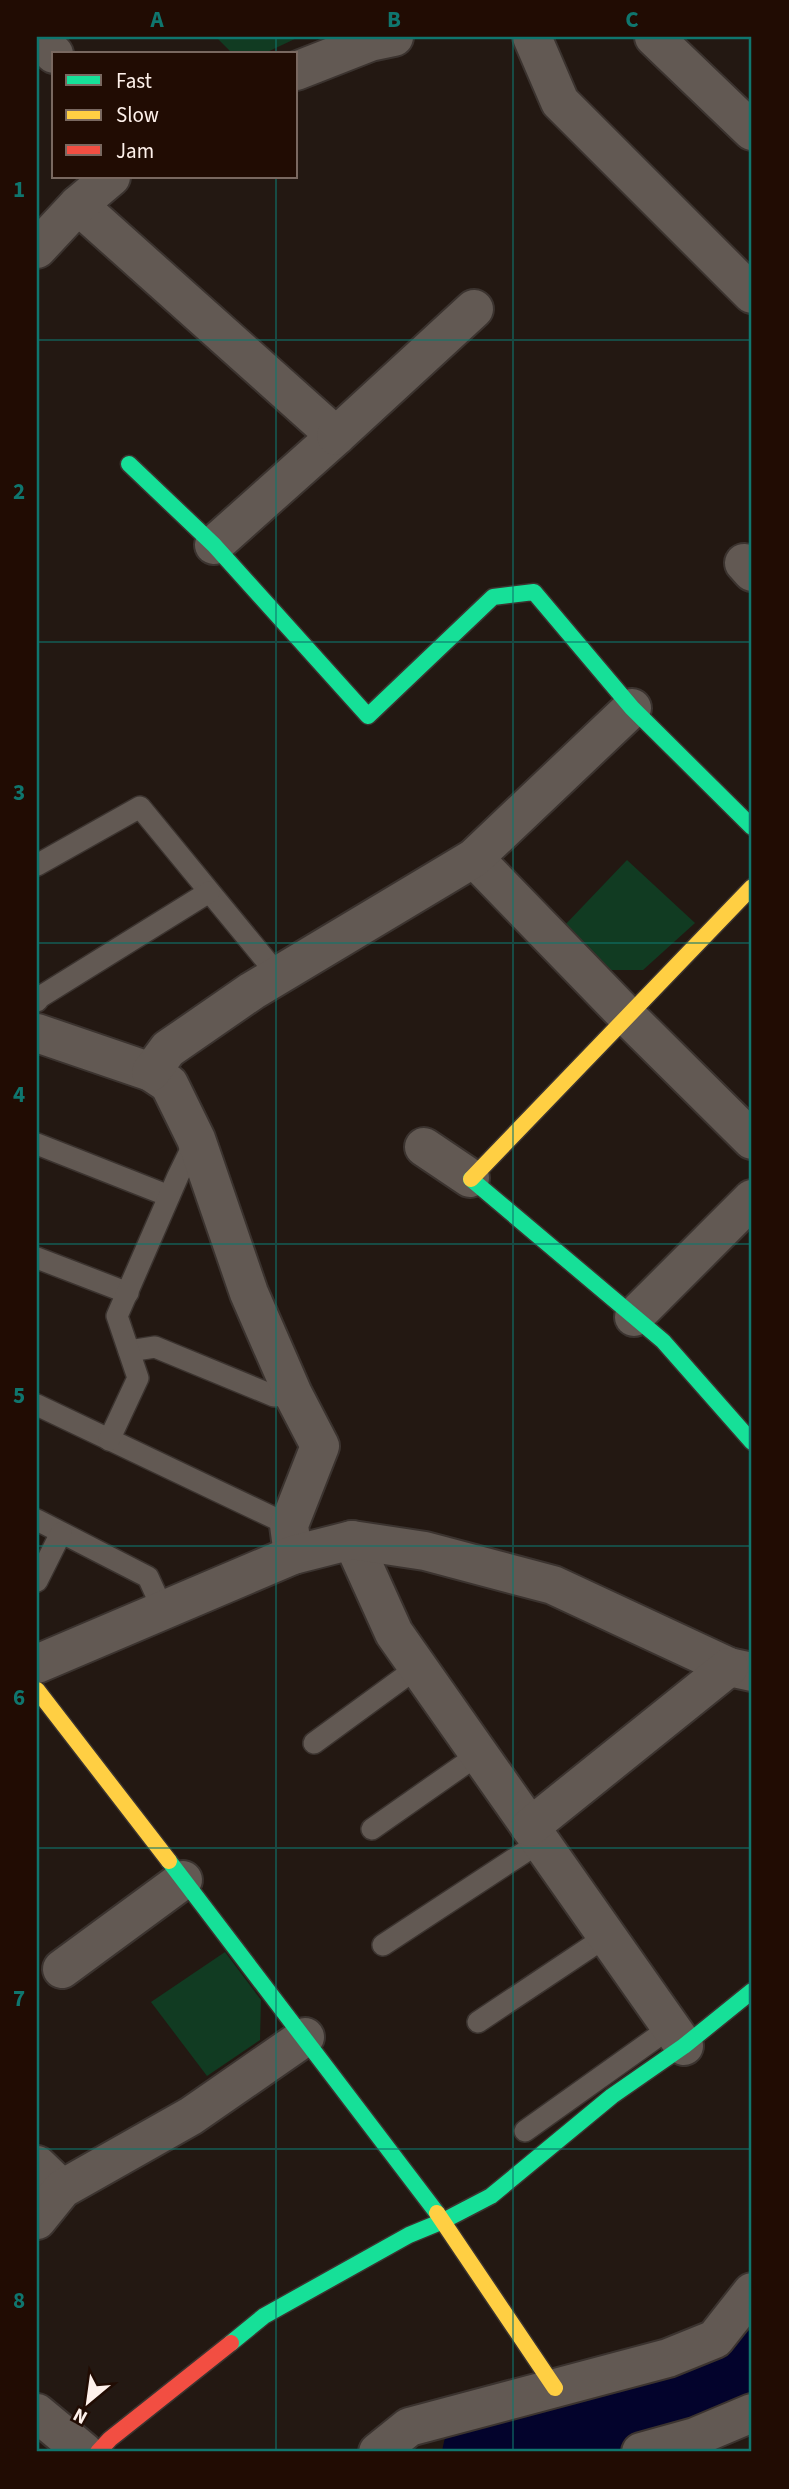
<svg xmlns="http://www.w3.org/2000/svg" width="789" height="2489" viewBox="0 0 789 2489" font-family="'Source Sans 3',sans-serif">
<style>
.green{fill:#113b22}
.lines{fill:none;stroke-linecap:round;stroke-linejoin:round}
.river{stroke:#03032c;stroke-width:75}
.lane-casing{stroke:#3b332f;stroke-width:24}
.street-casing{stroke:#3b332f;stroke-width:42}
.fast-casing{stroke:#3b332f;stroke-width:19}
.slow-casing{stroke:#3b332f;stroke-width:19}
.jam-casing{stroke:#3b332f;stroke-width:19}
.lane{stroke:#625953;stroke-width:21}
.street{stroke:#625953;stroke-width:38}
.fast{stroke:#16e098;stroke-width:16}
.slow{stroke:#ffcf43;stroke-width:16}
.jam{stroke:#f24e42;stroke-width:16}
.grid{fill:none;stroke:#0f766e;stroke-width:2;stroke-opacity:0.55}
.neatline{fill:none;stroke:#0f766e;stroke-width:2.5}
.grid-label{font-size:23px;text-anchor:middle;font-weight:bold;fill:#0f766e}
</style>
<rect width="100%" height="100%" fill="#231812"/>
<!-- green -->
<g class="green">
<path d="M216,37H299L263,54H233Z"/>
<path d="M627,860L695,923L643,970H609L564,926Z"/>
<path d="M225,1952L261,2000L260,2040L207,2076L151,2002Z"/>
</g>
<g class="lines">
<!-- river -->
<path class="river" d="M480,2452L716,2388L743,2376L752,2368"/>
<!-- lane casing -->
<g class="lane-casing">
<g id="lane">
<path d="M37,865L140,807L278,975"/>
<path d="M37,1001L40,997L209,892"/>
<path d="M37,1144L169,1196"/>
<path d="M37,1258L128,1293"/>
<path d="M129,1351L155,1347L274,1396L293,1394"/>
<path d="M37,1405L289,1525"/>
<path d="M109,1440L138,1378L117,1316L178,1176L196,1139"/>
<path d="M37,1520L148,1577L163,1610"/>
<path d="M37,1581L61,1533"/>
<path d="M314,1743L418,1667"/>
<path d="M372,1829L479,1754"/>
<path d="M383,1945L540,1842"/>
<path d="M478,2022L607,1936"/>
<path d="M525,2131L671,2027"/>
</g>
</g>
<!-- street casing -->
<g class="street-casing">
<g id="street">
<path d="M37,37L54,54"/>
<path d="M532,37L560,102L752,294"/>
<path d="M654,37L752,131"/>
<path d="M296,71L370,42L394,37"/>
<path d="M78,205L336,436L214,545"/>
<path d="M37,249L78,205L111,177"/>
<path d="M336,436L474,309"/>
<path d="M744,563L752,572"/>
<path d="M474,858L627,1016L752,1140"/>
<path d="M37,1033L151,1072L169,1084L196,1139L249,1293L293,1394L320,1446L289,1525L293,1555"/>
<path d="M151,1072L168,1049L252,991L474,858L632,708"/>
<path d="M424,1147L470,1178"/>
<path d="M634,1317L752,1199"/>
<path d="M352,1540L394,1633L684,2046"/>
<path d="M37,1664L293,1555L352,1540L425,1551L553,1585L729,1667L752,1672"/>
<path d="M530,1827L729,1667"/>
<path d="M62,1969L183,1880"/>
<path d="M37,2165L62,2189"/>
<path d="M37,2220L62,2189L191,2116L305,2037"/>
<path d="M37,2413L84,2452"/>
<path d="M378,2452L409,2427L668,2358L715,2339L752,2292"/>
<path d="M641,2452L695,2437L752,2413"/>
</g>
</g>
<!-- fast casing -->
<g class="fast-casing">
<g id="fast">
<path d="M129,464L214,545L368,716L493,597L534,592L632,708L752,827"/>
<path d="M471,1179L663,1341L752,1442"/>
<path d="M169,1861L437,2213"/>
<path d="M231,2343L264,2316L409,2235L443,2221L491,2196L612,2096L684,2046L752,1991"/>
</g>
</g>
<!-- slow casing -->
<g class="slow-casing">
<g id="slow">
<path d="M471,1179L752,887"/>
<path d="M37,1690L169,1861"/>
<path d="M437,2213L555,2388"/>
</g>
</g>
<!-- jam casing -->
<g class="jam-casing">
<path id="jam" d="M98,2452L110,2439L231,2343"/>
</g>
<!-- lane -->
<use href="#lane" class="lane"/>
<!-- street -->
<use href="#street" class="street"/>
<!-- fast -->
<use href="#fast" class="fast"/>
<!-- slow -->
<use href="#slow" class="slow"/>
<!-- jam -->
<use href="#jam" class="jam"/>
</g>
<!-- grid -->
<path class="grid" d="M276,37V54M513,37V2452M276,177V2452M37,340H752M37,642H752M37,943H752M37,1244H752M37,1546H752M37,1848H752M37,2149H752"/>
<!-- border -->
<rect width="789" height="2489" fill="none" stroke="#210c03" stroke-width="77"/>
<!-- legend -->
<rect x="52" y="52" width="245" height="126" fill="#210c03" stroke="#796860" stroke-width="2"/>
<rect x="66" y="75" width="35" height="10" fill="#16e098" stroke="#796860" stroke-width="2"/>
<text x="116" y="88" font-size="21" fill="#fef1eb">Fast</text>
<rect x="66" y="110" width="35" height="10" fill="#ffcf43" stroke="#796860" stroke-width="2"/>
<text x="116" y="122" font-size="21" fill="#fef1eb">Slow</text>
<rect x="66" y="145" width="35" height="10" fill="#f24e42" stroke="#796860" stroke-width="2"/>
<text x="116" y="158" font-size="21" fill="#fef1eb">Jam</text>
<!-- north arrow -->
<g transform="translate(88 2402) rotate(209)" stroke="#210c03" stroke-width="5" paint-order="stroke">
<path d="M0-5L12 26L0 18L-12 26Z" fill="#fef1eb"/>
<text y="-10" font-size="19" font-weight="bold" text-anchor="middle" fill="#fef1eb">N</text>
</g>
<rect x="38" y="38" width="712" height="2412" class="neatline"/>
<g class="grid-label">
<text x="157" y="27">A</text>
<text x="394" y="27">B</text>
<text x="632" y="27">C</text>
<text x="19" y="197">1</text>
<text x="19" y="499">2</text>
<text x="19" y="800">3</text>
<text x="19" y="1102">4</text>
<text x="19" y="1403">5</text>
<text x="19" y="1705">6</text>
<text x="19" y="2006">7</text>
<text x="19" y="2308">8</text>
</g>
</svg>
